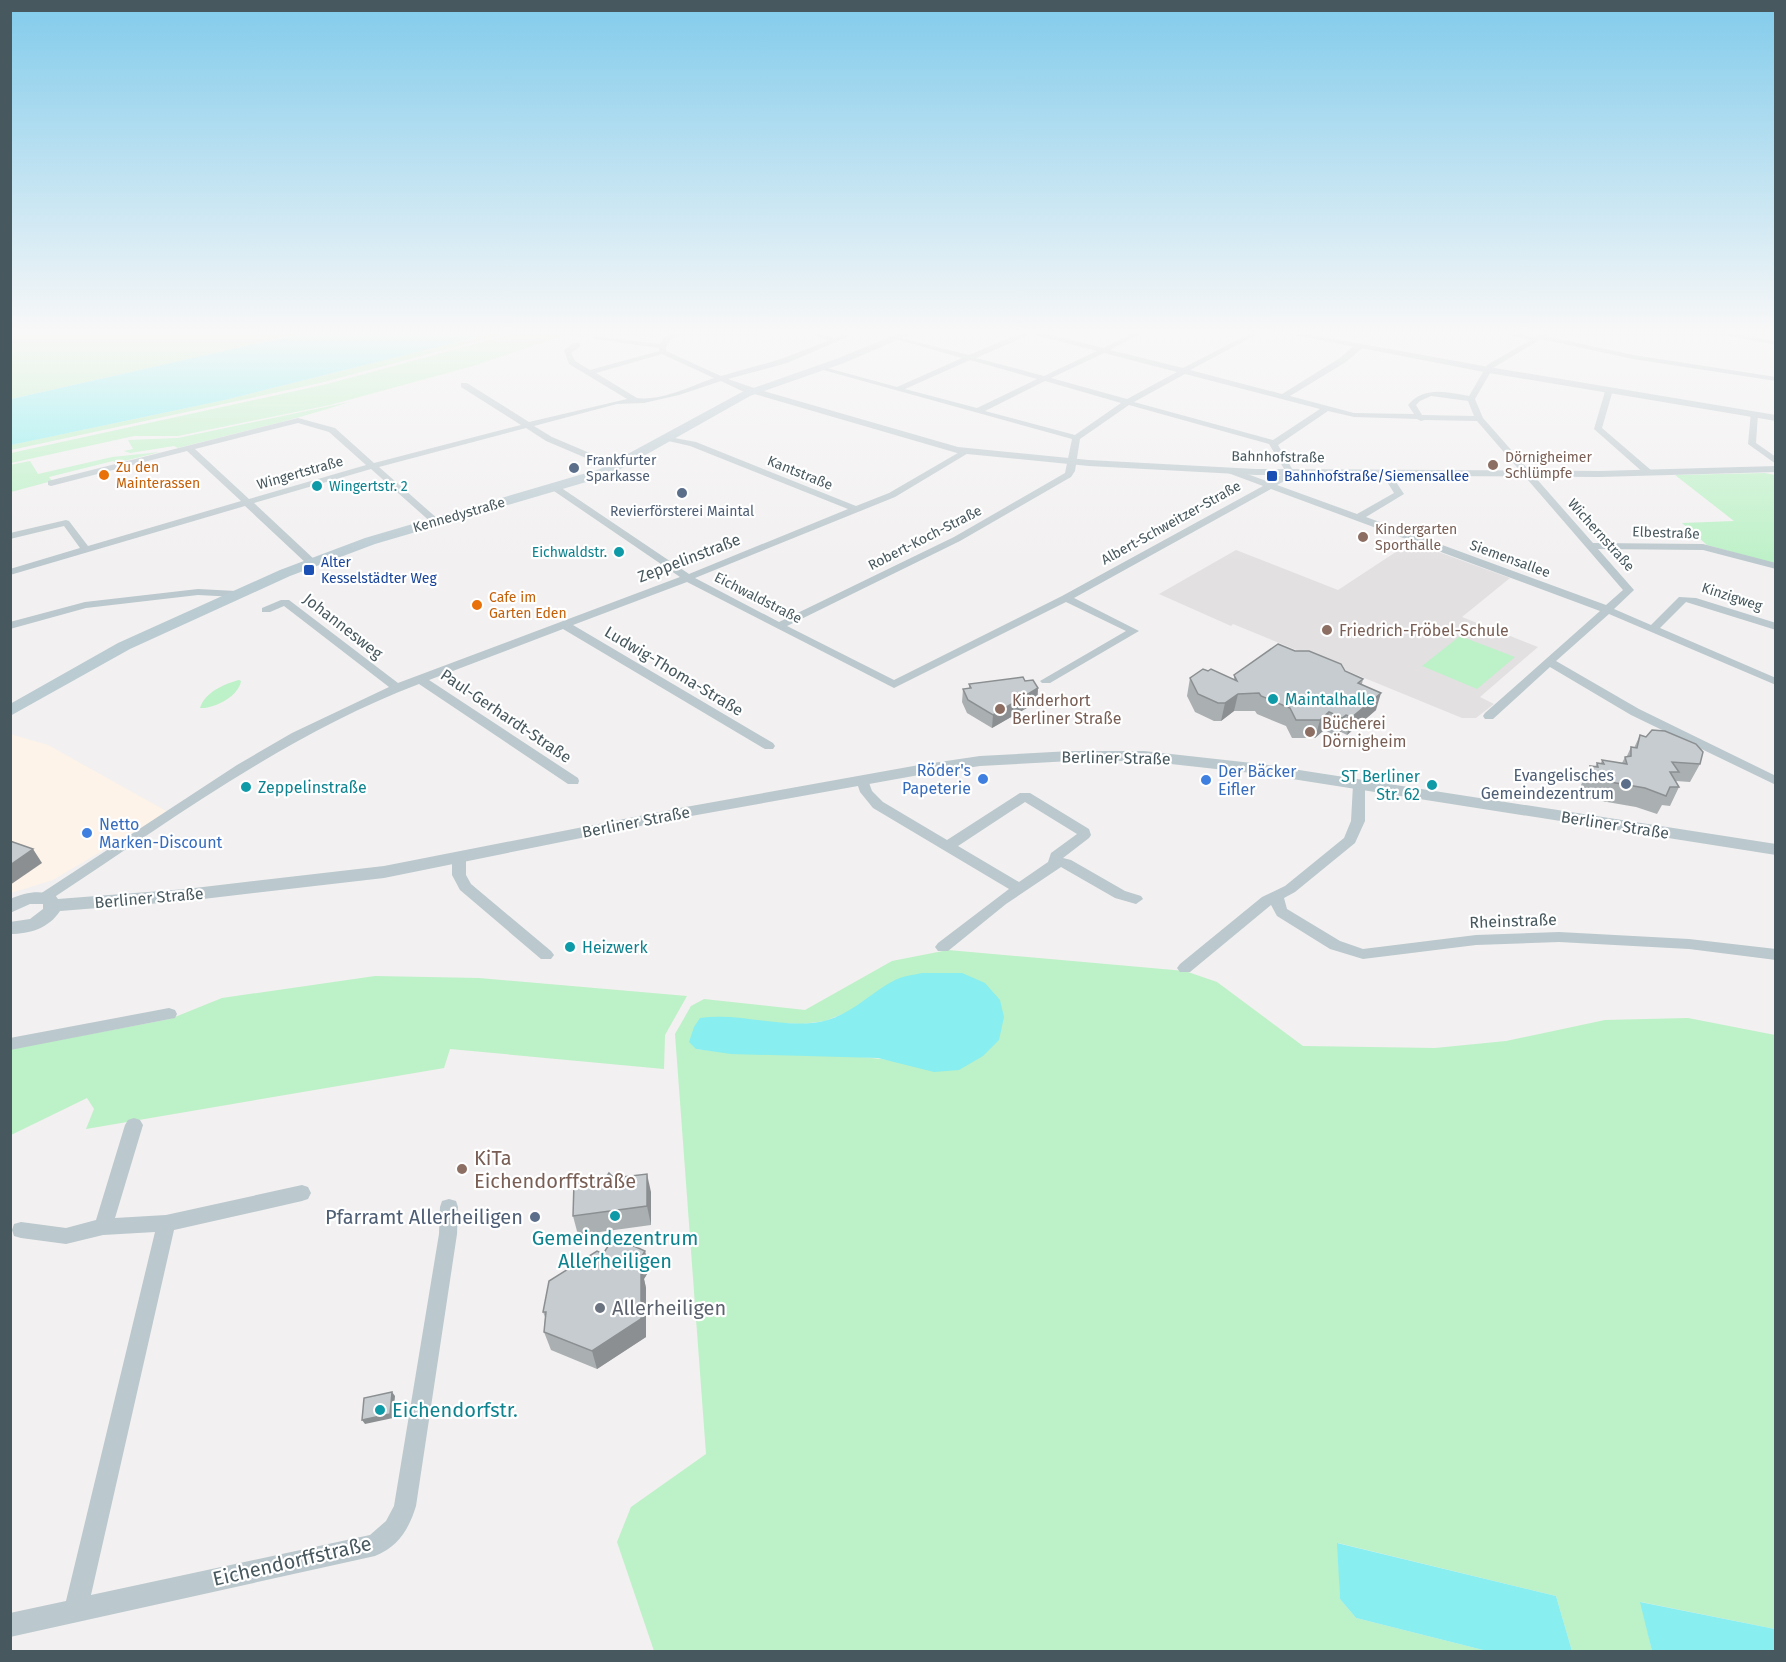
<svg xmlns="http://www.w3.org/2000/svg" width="1786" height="1662" viewBox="0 0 1786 1662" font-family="'Fira Sans',sans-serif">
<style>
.commercial{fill:#fdf3e9}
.education{fill:#e3e0e2}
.green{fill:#bdf1c7;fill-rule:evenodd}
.water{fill:#88eeef}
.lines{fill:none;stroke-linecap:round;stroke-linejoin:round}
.minor{fill:#bbc8cd;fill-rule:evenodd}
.tertiary{fill:#bbc8cd;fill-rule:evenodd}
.secondary{fill:#bbcbd2;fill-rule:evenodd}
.wall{fill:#aaafb2}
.shaded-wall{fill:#8b8f91}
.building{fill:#c6cccf;stroke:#8b8f91;stroke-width:1.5}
.education-dot{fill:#8d6e63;stroke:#fff;stroke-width:2}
.service-dot{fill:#5c6f8a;stroke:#fff;stroke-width:2}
.food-dot{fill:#e8710a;stroke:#fff;stroke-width:2}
.transit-dot{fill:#1a4fb4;stroke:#fff;stroke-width:2}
.culture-dot{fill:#0f9aa8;stroke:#fff;stroke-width:2}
.shop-dot{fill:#3f7fe0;stroke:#fff;stroke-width:2}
.worship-dot{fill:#6b7280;stroke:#fff;stroke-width:2}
.labels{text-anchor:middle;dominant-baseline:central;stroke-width:4.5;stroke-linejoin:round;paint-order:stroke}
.far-street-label{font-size:14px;fill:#47585e;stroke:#fff}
.far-education-label{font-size:14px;fill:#785e54;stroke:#fff;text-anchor:start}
.far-service-label{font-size:14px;fill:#4e5e75;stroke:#fff;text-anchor:start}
.far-food-label{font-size:14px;fill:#c56008;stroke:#fff;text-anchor:start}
.far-transit-label{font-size:14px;fill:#164399;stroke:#fff;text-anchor:start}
.far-culture-label{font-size:14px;fill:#0d838f;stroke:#fff;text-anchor:start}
.street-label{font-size:16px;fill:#47585e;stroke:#fff}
.education-label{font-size:16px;fill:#785e54;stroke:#fff;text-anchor:start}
.culture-label{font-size:16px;fill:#0d838f;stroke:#fff;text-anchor:start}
.shop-label{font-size:16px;fill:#366cbe;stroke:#fff;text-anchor:start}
.service-label{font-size:16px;fill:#4e5e75;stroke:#fff;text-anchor:end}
.near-education-label{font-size:20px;fill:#785e54;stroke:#fff;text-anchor:start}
.near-service-label{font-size:20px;fill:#4e5e75;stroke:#fff;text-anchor:end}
.near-culture-label{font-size:20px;fill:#0d838f;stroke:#fff}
.near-worship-label{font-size:20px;fill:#5b616d;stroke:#fff;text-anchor:start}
.near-street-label{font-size:20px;fill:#47585e;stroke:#fff}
</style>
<rect width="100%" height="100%" fill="#f2f0f0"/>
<!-- commercial -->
<path class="commercial" d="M10,734L48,745L168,812L53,880L11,893Z"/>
<!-- education -->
<path class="education" d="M1411,542L1510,578L1462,617L1538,647L1480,697L1494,704L1476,718H1462L1233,624L1231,626L1159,594L1236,550L1338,590Z"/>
<!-- green -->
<g class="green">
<path d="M11,331H313L11,399Z"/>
<path d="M501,331H516L320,383L11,450L10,445L225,400Z"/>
<path d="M523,331H578L473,366L330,405L178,436H134L11,463V453L327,384Z"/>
<path d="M349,402C293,421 235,433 178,448L174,446L130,453L124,451L133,449L128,440L178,438Z"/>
<path d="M160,452L116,463L113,461L49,477L52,481L11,492L10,465L30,461L38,474L112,457Z"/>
<path d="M1765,473L1775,475V564L1707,545L1682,523L1734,521L1675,475Z"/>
<path d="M1460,636L1515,657L1477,689L1422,666Z"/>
<path d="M239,680L241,681C239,696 214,709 200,708C205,692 224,684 239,680Z"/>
<path d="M948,950L1185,971L1217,982L1303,1046L1435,1048L1506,1041L1605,1020L1688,1018L1775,1035V1629L1641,1602L1652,1651H1572L1556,1596L1338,1543L1340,1599L1356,1618L1487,1651H654L617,1542L631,1507L706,1454L675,1034L691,1006L704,999L805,1010L892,961ZM875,993L901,1062C833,1050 764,1059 696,1049L784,1023L802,1024L825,1021L850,1011Z"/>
<path d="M375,976L479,978L687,996L665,1035L664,1069L450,1049L444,1068L86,1129L94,1109L87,1098L11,1135V1049L170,1019L222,998Z"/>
</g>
<!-- water -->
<g class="water">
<path d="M313,331H501L225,400L11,445V399Z"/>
<path d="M922,973H962L985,983L1000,1000L1004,1017L999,1040L983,1056L959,1070L934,1072L878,1058L731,1054L696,1049L689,1042L694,1027L700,1018C742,1012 783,1030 824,1021C852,1014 870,993 895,980C903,976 913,975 922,973Z"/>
<path d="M1337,1543L1556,1596L1572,1651H1487L1356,1618L1340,1599Z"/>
<path d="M1640,1602L1775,1629V1651H1652Z"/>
</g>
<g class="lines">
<!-- minor -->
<g class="minor">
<path d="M678,331H686L670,340L666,347V351L721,376L781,359L828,341L803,331H812L834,338L853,331H861L787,363L728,379L757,389V393L744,392L721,381L679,395L644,403L617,404L534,426L552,437L618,465V469H612L546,441L526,428L379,467L439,520V524H433L371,469L254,503L315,560V564H307L245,506L10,575V569L80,548L64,526L10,539V533L66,520L69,521L88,546L241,501L187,451L51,486L48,485V481L298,418L335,428L374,463L521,425L461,387V383H467L529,422L627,399L569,364L564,350L574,343H580V347L571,353L575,361L590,370L659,351V348L595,339L593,338V336L660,344L664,337ZM662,354L714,378C691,386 662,401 637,398L596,373ZM298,423L329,432L366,465L249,499L195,449Z"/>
<path d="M1026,331H1036L1103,348L1138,331H1146L1110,350L1183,368L1255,331H1263L1190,370L1282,394L1340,358L1356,344H1362V348L1346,362L1290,396L1354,413L1414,414L1408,405C1424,386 1447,392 1469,396L1487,365L1531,340L1494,331H1506L1535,337L1544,331H1551L1545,336L1633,355L1776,377V381L1633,359L1541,339L1493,368L1475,399L1483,418L1593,543L1703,544L1776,563V569L1703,550L1598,549L1634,590L1614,609L1651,625L1679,597L1696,598L1776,623V630L1686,602L1660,628L1776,678V685L1609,614L1556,661L1639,709L1776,776V785L1631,715L1550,667L1493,719H1485L1483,716L1485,713L1600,611L1271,489L1074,598L1139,631L1050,683H1042L1040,681L1126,631L1066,602L894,688L687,582L573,625L773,743L775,746L773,749H765L563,629L429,680L578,778L579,781L578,784H568L419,684C285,735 169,822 50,900H40L38,897L40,894L237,765L292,733L389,687L284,606L270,612H262V608L281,600H289L398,683L680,577L551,489V485H557L689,574L848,509L690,446L664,440V436L696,442L856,506L889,493L963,450L970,452L895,497L695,578L779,622L954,537L1065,473L1072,439L816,368L820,366L897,387L962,358L896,339V337L969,355ZM1031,334L1097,351L1044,376L976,358ZM1104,353L1177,372L1127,399L1051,378ZM970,360L1037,379L977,408L905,389ZM1185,374L1320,409L1273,440L1134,402ZM1045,381L1121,403L1075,435L985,411ZM1431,396L1468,401L1474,416L1422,415L1416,405L1420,401ZM1129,405L1269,444L1286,472L1269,482L1234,469H1228V473L1263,486L1062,596L894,680L787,626L960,541L1071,477L1075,471L1080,439ZM1328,411L1354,417L1417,419L1421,421L1425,420L1477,421L1623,590L1606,605L1366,517L1404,494L1388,470L1381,472L1394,493L1357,514L1277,485L1290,478L1294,472L1278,445Z"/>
<path d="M1704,331H1718L1776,341V345Z"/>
<path d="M1606,388L1613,390L1602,428L1652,471V475H1646L1594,429Z"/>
<path d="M1751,412L1758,414L1756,443L1776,457V464L1748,444Z"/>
<path d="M198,589L236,591L241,594L236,597L198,595L86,608L10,629V622L85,602Z"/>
<path d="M862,776L867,777L872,791L883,802L947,840L1020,793H1030L1089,829L1091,835L1089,838L1063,858L1071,860L1125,891L1141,896L1143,899L1136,904L1115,898L1061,867L1006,904L948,951H938L935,947L938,943L1009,889L873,808L860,792L856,780ZM1025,802L1077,834L1051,853L1048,862L1019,882L958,846Z"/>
<path d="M1359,781L1365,785V821L1355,843L1295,892L1284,898L1287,909L1340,941L1363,949L1476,935L1559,932L1689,939L1776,949V960L1689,949L1559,942L1476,945L1363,959L1330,949L1277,916L1271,905L1190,972H1180L1177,968L1180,964L1262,897L1285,886L1344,838L1351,821L1353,785Z"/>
<path d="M459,853L466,858V875L471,884L551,951L554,955L551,959H541L460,890L452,875V858Z"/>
<path d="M169,1008L175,1010L177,1014L175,1018L10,1050V1038Z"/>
<path d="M134,1118L140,1120L143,1125L115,1218L166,1215L302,1185L308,1187L311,1193L308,1199L302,1201L174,1230L91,1595L370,1535L386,1521L394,1506L439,1234L440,1207L442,1201L449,1199L456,1201L458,1207L457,1234L416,1506C409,1529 398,1547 375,1556L10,1637V1613L66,1601L155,1232L103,1235L66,1244L21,1238L14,1236L12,1230L14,1224L21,1222L66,1228L96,1220L125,1125L128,1120Z"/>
</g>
<!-- tertiary -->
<g class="tertiary">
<path d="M1274,331H1290L1489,367L1776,415V421L1489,373Z"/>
<path d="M751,389H757L958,447L1089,460L1256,469L1599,471L1776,466V472L1599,477L1256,475L1089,466L957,453L751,393Z"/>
<path d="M1071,751H1144L1261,764L1776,844V855L1261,774L1144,761H1071L980,766L919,775L680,818L384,878L186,901L60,911C49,928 30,934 10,934V922L30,919L43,909V904H30L10,913V899C26,892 39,890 55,895L58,899L186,889L384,866L680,808L919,765L980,756Z"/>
</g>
<!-- secondary -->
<path class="secondary" d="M905,331H918L844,363L750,396L610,475L375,544L290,576L130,649L10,716V704L118,643L280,570L365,538L600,469L742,392L836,359Z"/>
</g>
<!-- wall -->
<g class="wall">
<path d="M1208,671L1234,679V675L1363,679L1362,684L1376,710L1347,735L1341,732L1337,736L1324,730L1315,738H1292L1286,726L1257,714L1255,711H1234L1221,721H1214L1195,712L1187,696L1190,678Z"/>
<path d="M1025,681L1038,688L1037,702L992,728L967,713L962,702L963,689L969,688V684Z"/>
<path d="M1640,735L1700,764L1690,782L1676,781L1679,787L1670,806L1662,805L1657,814L1636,807L1584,798L1581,785L1590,766L1595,767L1597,763H1601L1602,760L1622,763L1625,757L1627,756L1631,747L1634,748Z"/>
<path d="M614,1178L651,1192V1225L578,1235L573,1216Z"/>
<path d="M650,1269L644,1279L646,1288V1337L597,1369L551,1350L544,1332L545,1317L543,1312Z"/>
</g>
<!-- shaded-wall -->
<g class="shaded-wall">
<path d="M1038,688L1037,702L992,728L993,715Z"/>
<path d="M1381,693L1376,710L1347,735L1352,717Z"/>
<path d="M1238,694L1234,711L1221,721L1225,703Z"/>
<path d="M1329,712L1324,730L1315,738L1320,720Z"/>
<path d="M1346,715L1341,732L1337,736L1342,718Z"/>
<path d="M33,849L42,863L10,885V865Z"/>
<path d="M647,1174L651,1192V1225L647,1206Z"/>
<path d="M645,1251L650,1269L644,1279L646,1288V1337L597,1369L592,1351L635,1267Z"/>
<path d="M392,1392L395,1396L393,1418L365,1424L362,1420Z"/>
</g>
<!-- building -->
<g class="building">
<path d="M1278,644L1295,651H1309L1341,664L1345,671L1363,679L1358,683L1381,693L1352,717L1346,715L1342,718L1329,712L1320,720H1296L1290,708L1261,696L1259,693L1238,694L1225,703H1218L1198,694L1190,678L1203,669L1208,671L1211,669L1237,681L1234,675Z"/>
<path d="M1023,677L1025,681L1033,680L1038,688L993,715L968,700L963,689L971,688L969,684Z"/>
<path d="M1652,730L1665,731L1696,744L1703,752L1700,764L1672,762L1679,772H1670L1679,787H1670L1666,796L1645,788L1593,779L1590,766L1598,767L1597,763L1604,764L1602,760L1627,764L1625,757L1631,756V747L1637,748L1640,735L1646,737Z"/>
<path d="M10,841L33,849L10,865Z"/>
<path d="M609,1173L614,1178L647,1174V1206L573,1216L574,1183L605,1179Z"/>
<path d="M614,1237L645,1251L635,1267L641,1269V1319L592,1351L544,1332L546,1312H543L549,1281L597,1251L603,1254Z"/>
<path d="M392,1392L390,1414L362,1420L364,1398Z"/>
</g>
<!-- sky -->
<linearGradient id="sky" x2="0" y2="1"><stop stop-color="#81cbeb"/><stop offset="0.59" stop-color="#f9f8f8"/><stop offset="1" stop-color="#f9f8f8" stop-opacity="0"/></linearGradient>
<rect width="1786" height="563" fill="url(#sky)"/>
<!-- markers -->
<g class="education-dot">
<circle cx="1493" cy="465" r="6"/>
<circle cx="1363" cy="537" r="6"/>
<circle cx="1327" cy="630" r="6"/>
<circle cx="1000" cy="709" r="6"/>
<circle cx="1310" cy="732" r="6"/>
<circle cx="462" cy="1169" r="6"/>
</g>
<g class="service-dot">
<circle cx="574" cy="468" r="6"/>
<circle cx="682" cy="493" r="6"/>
<circle cx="1626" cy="784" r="6"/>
<circle cx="535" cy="1217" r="6"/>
</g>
<g class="food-dot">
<circle cx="104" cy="475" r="6"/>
<circle cx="477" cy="605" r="6"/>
</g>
<g class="transit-dot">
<rect x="1266" y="470" width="12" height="12" rx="3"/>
<rect x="303" y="564" width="12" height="12" rx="3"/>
</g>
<g class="culture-dot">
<circle cx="317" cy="486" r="6"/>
<circle cx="619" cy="552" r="6"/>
<circle cx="1273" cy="699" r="6"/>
<circle cx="1432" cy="785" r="6"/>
<circle cx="246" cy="787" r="6"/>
<circle cx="570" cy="947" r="6"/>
<circle cx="615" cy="1216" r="6"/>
<circle cx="380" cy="1410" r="6"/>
</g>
<g class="shop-dot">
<circle cx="983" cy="779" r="6"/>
<circle cx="1206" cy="780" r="6"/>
<circle cx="87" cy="833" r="6"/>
</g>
<circle class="worship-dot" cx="600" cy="1308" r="6"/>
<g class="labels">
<!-- far-street labels -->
<g class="far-street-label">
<text transform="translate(1278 457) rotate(1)">Bahnhofstraße</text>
<text transform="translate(300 473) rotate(-16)">Wingertstraße</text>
<text transform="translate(800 473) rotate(22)">Kantstraße</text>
<text transform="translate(459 515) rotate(-16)">Kennedystraße</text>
<text transform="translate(1171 523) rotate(-29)">Albert-Schweitzer-Straße</text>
<text transform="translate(1666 533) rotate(2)">Elbestraße</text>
<text transform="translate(1601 535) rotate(48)">Wichernstraße</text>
<text transform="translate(925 538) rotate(-27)">Robert-Koch-Straße</text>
<text transform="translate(1510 559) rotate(20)">Siemensallee</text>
<text transform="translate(1732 597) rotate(18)">Kinzigweg</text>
<text transform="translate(758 598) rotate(27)">Eichwaldstraße</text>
</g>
<!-- far-education labels -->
<g class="far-education-label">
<text x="1505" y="457">Dörnigheimer<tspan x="1505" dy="16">Schlümpfe</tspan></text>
<text x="1375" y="529">Kindergarten<tspan x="1375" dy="16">Sporthalle</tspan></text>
</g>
<!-- far-service labels -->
<g class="far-service-label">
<text x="586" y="460">Frankfurter<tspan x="586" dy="16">Sparkasse</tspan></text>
<text x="682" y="511" text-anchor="middle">Revierförsterei Maintal</text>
</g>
<!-- far-food labels -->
<g class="far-food-label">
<text x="116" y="467">Zu den<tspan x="116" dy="16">Mainterassen</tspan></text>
<text x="489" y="597">Cafe im<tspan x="489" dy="16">Garten Eden</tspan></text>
</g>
<!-- far-transit labels -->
<g class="far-transit-label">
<text x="1284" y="476">Bahnhofstraße/Siemensallee</text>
<text x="321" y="562">Alter<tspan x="321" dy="16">Kesselstädter Weg</tspan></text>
</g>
<!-- far-culture labels -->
<g class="far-culture-label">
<text x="329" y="486">Wingertstr. 2</text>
<text x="607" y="552" text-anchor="end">Eichwaldstr.</text>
</g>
<!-- street labels -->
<g class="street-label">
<text transform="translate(689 558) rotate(-21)">Zeppelinstraße</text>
<text transform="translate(343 626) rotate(38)">Johannesweg</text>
<text transform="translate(674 671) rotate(31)">Ludwig-Thoma-Straße</text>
<text transform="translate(506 716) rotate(34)">Paul-Gerhardt-Straße</text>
<text transform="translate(1116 758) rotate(1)">Berliner Straße</text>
<text transform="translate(636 822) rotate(-11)">Berliner Straße</text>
<text transform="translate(1615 825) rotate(9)">Berliner Straße</text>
<text transform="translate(149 898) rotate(-5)">Berliner Straße</text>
<text transform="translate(1513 921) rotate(-2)">Rheinstraße</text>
</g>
<!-- education labels -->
<g class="education-label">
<text x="1339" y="630">Friedrich-Fröbel-Schule</text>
<text x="1012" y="700">Kinderhort<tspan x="1012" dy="18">Berliner Straße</tspan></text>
<text x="1322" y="723">Bücherei<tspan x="1322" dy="18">Dörnigheim</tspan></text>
</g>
<!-- culture labels -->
<g class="culture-label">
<text x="1285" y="699">Maintalhalle</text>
<text x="1420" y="776" text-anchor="end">ST Berliner<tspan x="1420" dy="18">Str. 62</tspan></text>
<text x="258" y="787">Zeppelinstraße</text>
<text x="582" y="947">Heizwerk</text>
</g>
<!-- shop labels -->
<g class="shop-label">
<text x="971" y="770" text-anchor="end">Röder's<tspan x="971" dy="18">Papeterie</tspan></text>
<text x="1218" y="771">Der Bäcker<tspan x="1218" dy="18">Eifler</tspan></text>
<text x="99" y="824">Netto<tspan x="99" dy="18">Marken-Discount</tspan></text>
</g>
<!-- service labels -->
<g class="service-label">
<text x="1614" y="775">Evangelisches<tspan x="1614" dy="18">Gemeindezentrum</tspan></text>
</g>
<!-- near-education labels -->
<g class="near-education-label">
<text x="474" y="1158">KiTa<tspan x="474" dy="23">Eichendorffstraße</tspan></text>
</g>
<!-- near-service labels -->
<g class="near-service-label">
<text x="523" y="1217">Pfarramt Allerheiligen</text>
</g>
<!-- near-culture labels -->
<g class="near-culture-label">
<text x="615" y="1238">Gemeindezentrum<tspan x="615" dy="23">Allerheiligen</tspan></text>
<text x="392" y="1410" text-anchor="start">Eichendorfstr.</text>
</g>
<!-- near-worship labels -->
<g class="near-worship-label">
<text x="612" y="1308">Allerheiligen</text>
</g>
<!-- near-street labels -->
<g class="near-street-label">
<text transform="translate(292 1561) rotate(-13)">Eichendorffstraße</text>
</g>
</g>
<!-- border -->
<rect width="1786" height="1662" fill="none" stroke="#47585e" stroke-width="24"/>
</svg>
